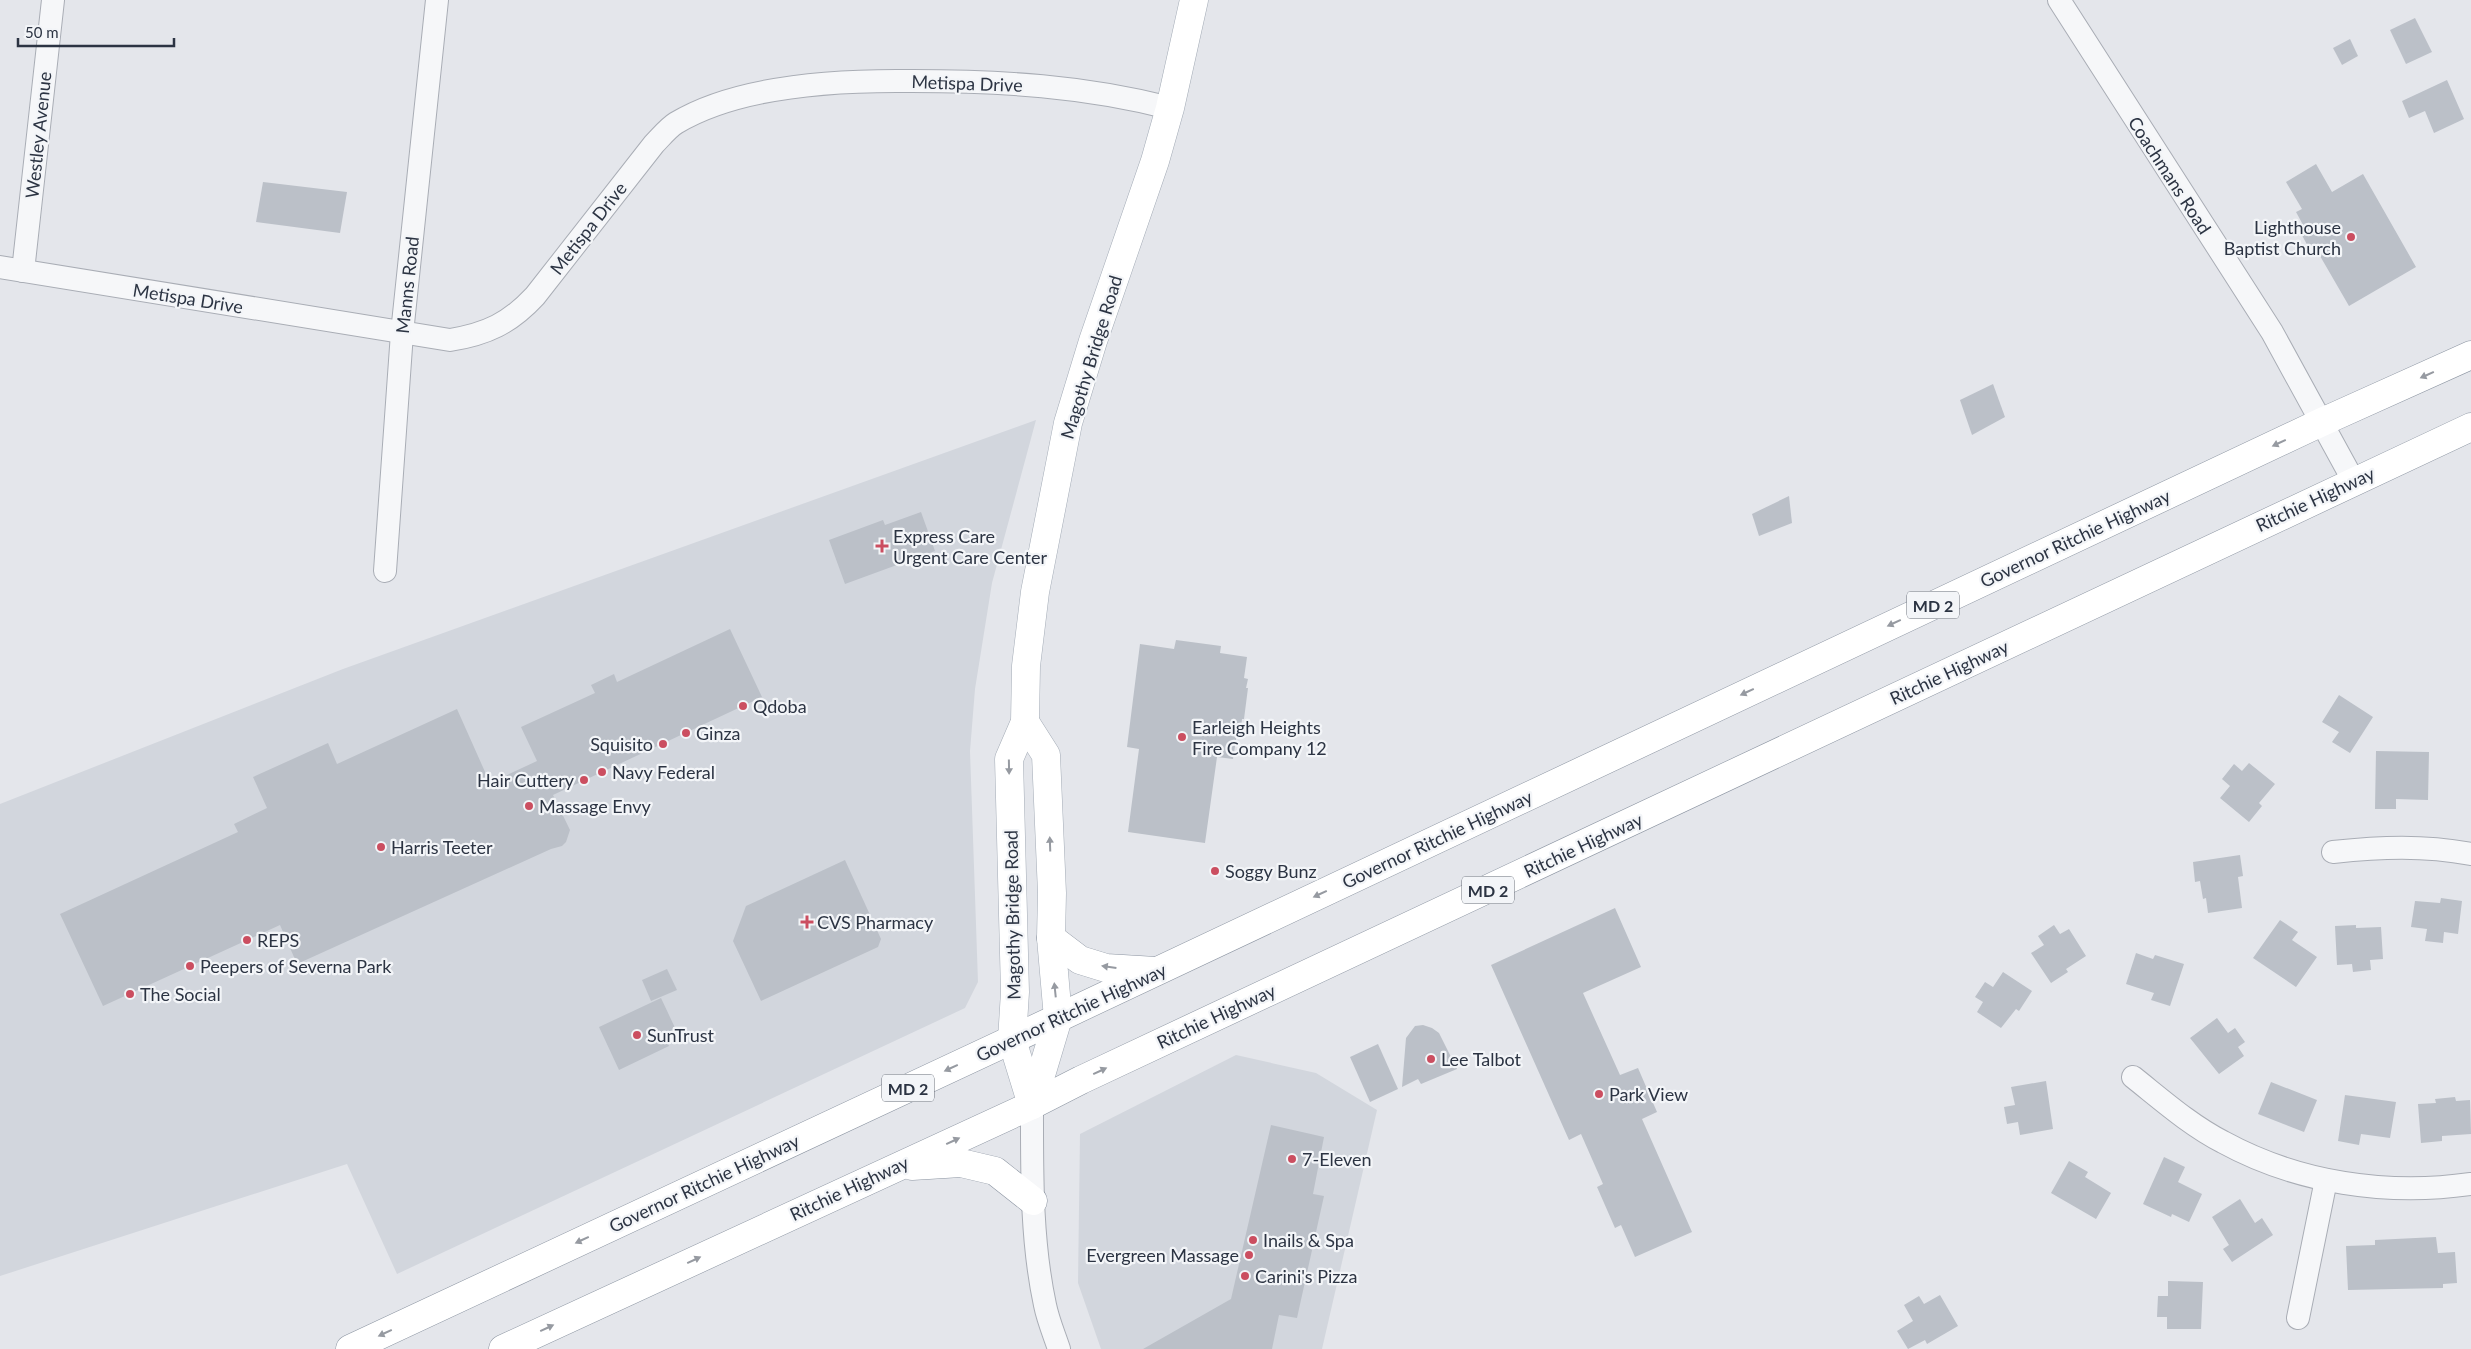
<svg xmlns="http://www.w3.org/2000/svg" width="2471" height="1349" viewBox="0 0 2471 1349" font-family="Lato,sans-serif">
<style>
.built{fill:#d2d6dd}
.building{fill:#bbc0c8}
.lines{fill:none;stroke-linecap:round;stroke-linejoin:round}
.minor-casing{stroke:#a9adb5;stroke-width:24}
.major-casing{stroke:#a3abb6;stroke-width:29}
.highway-casing{stroke:#8b94a1;stroke-width:29}
.minor{stroke:#f6f7f9;stroke-width:22}
.major{stroke:#fff;stroke-width:28}
.highway{stroke:#fff;stroke-width:28}
.oneway{fill:#969aa1}
.poi-dot{fill:#cb4e60;stroke:#f3f5f8;stroke-width:2}
.labels{text-anchor:middle;dominant-baseline:central;stroke-width:4.5;stroke-linejoin:round;paint-order:stroke}
.shield{fill:#f3f5f8;stroke:#686e79;stroke-width:1}
.shield-label{font-size:16px;font-weight:bold;fill:#2c3443}
.street-label{font-size:18px;fill:#2c3443;stroke:#f3f5f8}
.poi-label{font-size:18px;fill:#2c3443;stroke:#f3f5f8;text-anchor:start}
</style>
<rect width="100%" height="100%" fill="#e4e6eb"/>
<!-- built -->
<g class="built">
<path d="M1036,420L992,583L975,689L970,751L978,982L965,1008L397,1274L347,1164L0,1276V804L343,669Z"/>
<path d="M1236,1055L1316,1073L1377,1110L1322,1349H1101L1078,1283L1080,1134Z"/>
</g>
<!-- building -->
<g class="building">
<path d="M2415,18L2432,52L2406,64L2390,30Z"/>
<path d="M2350,39L2358,56L2342,65L2333,48Z"/>
<path d="M2447,80L2464,119L2434,133L2425,111L2409,118L2402,101Z"/>
<path d="M2316,164L2332,192L2363,174L2416,267L2349,306L2316,249L2311,252L2297,226L2302,223L2296,212L2302,209L2286,182Z"/>
<path d="M263,182L347,192L340,233L256,222Z"/>
<path d="M1993,384L2005,417L1972,435L1960,400Z"/>
<path d="M1789,496L1792,523L1759,536L1752,514Z"/>
<path d="M921,512L935,551L845,584L829,540L883,520L885,525Z"/>
<path d="M730,629L762,697L553,795L570,830L566,842L562,846L551,849L297,964L280,925L103,1006L60,914L238,832L234,824L267,808L253,777L328,743L337,764L457,709L490,783L537,761L521,727L595,693L591,685L614,674L617,682Z"/>
<path d="M1176,640L1221,646L1220,653L1247,657L1244,678L1248,679L1246,688H1248L1244,719H1242L1241,728L1238,727L1233,759L1217,757L1205,843L1128,832L1139,749L1127,747L1140,644L1174,649Z"/>
<path d="M2339,695L2373,717L2350,753L2332,742L2339,732L2322,722Z"/>
<path d="M2376,751L2429,752L2428,800L2396,799V809H2375Z"/>
<path d="M2249,763L2275,784L2259,803L2262,806L2249,822L2220,798L2230,786L2222,779L2234,764L2242,771Z"/>
<path d="M2240,855L2243,876L2238,877L2242,908L2208,913L2206,898L2203,899L2200,881L2195,882L2193,862Z"/>
<path d="M845,860L881,939L878,947L761,1001L733,941L746,906Z"/>
<path d="M2441,898L2462,901L2458,934L2444,932L2443,943L2425,941L2427,929L2411,927L2415,901L2440,903Z"/>
<path d="M1615,908L1641,967L1583,993L1620,1075L1638,1068L1657,1112L1642,1119L1692,1232L1635,1257L1621,1225L1615,1228L1597,1187L1603,1184L1581,1134L1569,1140L1491,965Z"/>
<path d="M2280,920L2298,932L2292,940L2317,957L2296,987L2253,958Z"/>
<path d="M2054,925L2060,934L2069,929L2086,956L2066,969L2068,972L2051,983L2031,953L2044,945L2038,936Z"/>
<path d="M2356,925V928L2381,927L2383,959L2370,960L2371,970L2353,972L2352,964L2337,965L2335,926Z"/>
<path d="M2136,953L2153,959L2155,955L2184,964L2170,1006L2151,1000L2154,993L2126,984Z"/>
<path d="M667,969L677,990L651,1001L642,980Z"/>
<path d="M2003,972L2032,991L2019,1011L2016,1009L2001,1028L1977,1012L1983,1002L1975,997L1985,982L1993,987Z"/>
<path d="M661,998L677,1032L666,1037L669,1046L619,1070L599,1027Z"/>
<path d="M2217,1018L2228,1033L2235,1028L2245,1042L2238,1047L2244,1056L2219,1074L2190,1038Z"/>
<path d="M1423,1025L1432,1028L1439,1033L1457,1069L1421,1084L1418,1079L1402,1087L1406,1038L1415,1026Z"/>
<path d="M1378,1044L1398,1089L1370,1102L1350,1057Z"/>
<path d="M2046,1081L2053,1129L2020,1135L2018,1122L2007,1124L2004,1107L2015,1105L2011,1087Z"/>
<path d="M2271,1082L2317,1100L2304,1132L2258,1114Z"/>
<path d="M2345,1095L2396,1102L2390,1138L2361,1134L2359,1145L2338,1141Z"/>
<path d="M2455,1097L2456,1101L2470,1100L2471,1134L2442,1136V1141L2421,1143L2418,1104L2436,1103L2435,1099Z"/>
<path d="M1271,1125L1324,1137L1313,1194L1324,1196L1297,1318L1279,1315L1272,1349H1143L1231,1299Z"/>
<path d="M2164,1157L2185,1167L2178,1182L2202,1194L2189,1222L2172,1214L2171,1217L2143,1204Z"/>
<path d="M2069,1161L2088,1172L2085,1177L2111,1193L2096,1219L2051,1193Z"/>
<path d="M2240,1199L2255,1223L2262,1218L2273,1235L2232,1262L2223,1249L2229,1245L2212,1217Z"/>
<path d="M2436,1237L2438,1253L2455,1252L2457,1283L2443,1284V1288L2348,1290L2346,1246L2375,1245V1240Z"/>
<path d="M2168,1281L2203,1282L2201,1329H2167V1317H2157L2158,1296H2168Z"/>
<path d="M1940,1295L1958,1326L1927,1344L1925,1340L1908,1349L1897,1331L1913,1321L1904,1305L1919,1296L1924,1304Z"/>
</g>
<g class="lines">
<!-- minor casing -->
<g class="minor-casing">
<g id="minor">
<path d="M2059,0L2272,332L2353,480"/>
<path d="M0,267L450,340C487,334 510,323 535,296L654,144C661,137 668,128 676,123C739,85 840,80 912,81C1001,81 1084,86 1170,108"/>
<path d="M23,271L53,0"/>
<path d="M385,571L402,333L437,0"/>
<path d="M2333,852C2380,847 2424,845 2471,854"/>
<path d="M2133,1077C2162,1100 2190,1125 2223,1142C2298,1183 2387,1196 2471,1184"/>
<path d="M1032,1105C1032,1172 1031,1240 1045,1305C1048,1320 1054,1334 1059,1349"/>
<path d="M2298,1318L2326,1180"/>
</g>
</g>
<!-- major casing -->
<g class="major-casing">
<g id="major">
<path d="M1025,722L1046,755L1052,893L1051,938L1058,1018L1032,1105"/>
<path d="M1032,1105L1012,1040L1015,992L1009,759L1025,722L1026,666L1035,592L1068,423L1093,341L1155,161L1170,108L1194,0"/>
</g>
</g>
<!-- highway casing -->
<g class="highway-casing">
<g id="highway">
<path d="M1051,938L1080,960L1106,968L1156,971"/>
<path d="M912,1166L961,1163L995,1171L1033,1201"/>
<path d="M350,1349L1058,1018L2322,422L2471,355"/>
<path d="M503,1349L1032,1105L1081,1080L2471,427"/>
</g>
</g>
<!-- minor -->
<use href="#minor" class="minor"/>
<!-- major -->
<use href="#major" class="major"/>
<!-- highway -->
<use href="#highway" class="highway"/>
</g>
<!-- one-way arrows -->
<defs><path id="oneway-solid" d="M-6-.8H1V-3.2L6.5 0L1 3.2V.8H-6Z" transform="scale(1.25)"/></defs>
<g class="oneway">
<use href="#oneway-solid" transform="translate(2427 375) rotate(156)"/>
<use href="#oneway-solid" transform="translate(2279 443) rotate(155)"/>
<use href="#oneway-solid" transform="translate(1894 623) rotate(155)"/>
<use href="#oneway-solid" transform="translate(1747 692) rotate(155)"/>
<use href="#oneway-solid" transform="translate(1009 767) rotate(89)"/>
<use href="#oneway-solid" transform="translate(1050 844) rotate(-92)"/>
<use href="#oneway-solid" transform="translate(1320 894) rotate(155)"/>
<use href="#oneway-solid" transform="translate(1109 967) rotate(-172)"/>
<use href="#oneway-solid" transform="translate(1055 990) rotate(-96)"/>
<use href="#oneway-solid" transform="translate(951 1068) rotate(155)"/>
<use href="#oneway-solid" transform="translate(1100 1071) rotate(-25)"/>
<use href="#oneway-solid" transform="translate(953 1141) rotate(-25)"/>
<use href="#oneway-solid" transform="translate(582 1240) rotate(155)"/>
<use href="#oneway-solid" transform="translate(694 1260) rotate(-25)"/>
<use href="#oneway-solid" transform="translate(547 1328) rotate(-25)"/>
<use href="#oneway-solid" transform="translate(385 1333) rotate(155)"/>
</g>
<!-- markers -->
<g class="poi-dot">
<circle cx="2351" cy="237" r="5"/>
<path d="M879.5 538.5h5v5h5v5h-5v5h-5v-5h-5v-5h5z"/>
<circle cx="743" cy="706" r="5"/>
<circle cx="686" cy="733" r="5"/>
<circle cx="1182" cy="737" r="5"/>
<circle cx="663" cy="744" r="5"/>
<circle cx="602" cy="772" r="5"/>
<circle cx="584" cy="780" r="5"/>
<circle cx="529" cy="806" r="5"/>
<circle cx="381" cy="847" r="5"/>
<circle cx="1215" cy="871" r="5"/>
<path d="M804.5 914.5h5v5h5v5h-5v5h-5v-5h-5v-5h5z"/>
<circle cx="247" cy="940" r="5"/>
<circle cx="190" cy="966" r="5"/>
<circle cx="130" cy="994" r="5"/>
<circle cx="637" cy="1035" r="5"/>
<circle cx="1431" cy="1059" r="5"/>
<circle cx="1599" cy="1094" r="5"/>
<circle cx="1292" cy="1159" r="5"/>
<circle cx="1253" cy="1240" r="5"/>
<circle cx="1249" cy="1255" r="5"/>
<circle cx="1245" cy="1276" r="5"/>
</g>
<g class="labels">
<!-- shield labels -->
<g class="shield">
<rect x="1907" y="591.5" width="52" height="27" rx="4"/>
<rect x="1462" y="876.5" width="52" height="27" rx="4"/>
<rect x="882" y="1074.5" width="52" height="27" rx="4"/>
</g>
<g class="shield-label">
<text x="1933" y="605">MD 2</text>
<text x="1488" y="890">MD 2</text>
<text x="908" y="1088">MD 2</text>
</g>
<!-- street labels -->
<g class="street-label">
<text transform="translate(967 83) rotate(2)">Metispa Drive</text>
<text transform="translate(38 135) rotate(-84)">Westley Avenue</text>
<text transform="translate(2170 175) rotate(57)">Coachmans Road</text>
<text transform="translate(588 228) rotate(-52)">Metispa Drive</text>
<text transform="translate(407 285) rotate(-84)">Manns Road</text>
<text transform="translate(188 298) rotate(9)">Metispa Drive</text>
<text transform="translate(1091 357) rotate(-73)">Magothy Bridge Road</text>
<text transform="translate(2315 499) rotate(-25)">Ritchie Highway</text>
<text transform="translate(2075 538) rotate(-25)">Governor Ritchie Highway</text>
<text transform="translate(1949 672) rotate(-25)">Ritchie Highway</text>
<text transform="translate(1437 839) rotate(-25)">Governor Ritchie Highway</text>
<text transform="translate(1583 845) rotate(-25)">Ritchie Highway</text>
<text transform="translate(1012 915) rotate(-91)">Magothy Bridge Road</text>
<text transform="translate(1071 1012) rotate(-25)">Governor Ritchie Highway</text>
<text transform="translate(1216 1016) rotate(-25)">Ritchie Highway</text>
<text transform="translate(704 1183) rotate(-25)">Governor Ritchie Highway</text>
<text transform="translate(849 1188) rotate(-25)">Ritchie Highway</text>
</g>
<!-- poi labels -->
<g class="poi-label">
<text x="2341" y="227" text-anchor="end">Lighthouse<tspan x="2341" dy="21">Baptist Church</tspan></text>
<text x="893" y="536">Express Care<tspan x="893" dy="21">Urgent Care Center</tspan></text>
<text x="753" y="706">Qdoba</text>
<text x="1192" y="727">Earleigh Heights<tspan x="1192" dy="21">Fire Company 12</tspan></text>
<text x="696" y="733">Ginza</text>
<text x="653" y="744" text-anchor="end">Squisito</text>
<text x="612" y="772">Navy Federal</text>
<text x="574" y="780" text-anchor="end">Hair Cuttery</text>
<text x="539" y="806">Massage Envy</text>
<text x="391" y="847">Harris Teeter</text>
<text x="1225" y="871">Soggy Bunz</text>
<text x="817" y="922">CVS Pharmacy</text>
<text x="257" y="940">REPS</text>
<text x="200" y="966">Peepers of Severna Park</text>
<text x="140" y="994">The Social</text>
<text x="647" y="1035">SunTrust</text>
<text x="1441" y="1059">Lee Talbot</text>
<text x="1609" y="1094">Park View</text>
<text x="1302" y="1159">7-Eleven</text>
<text x="1263" y="1240">Inails &amp; Spa</text>
<text x="1239" y="1255" text-anchor="end">Evergreen Massage</text>
<text x="1255" y="1276">Carini's Pizza</text>
</g>
</g>
<!-- scale -->
<path d="M18 38v8h156v-8" fill="none" stroke="#2c3443" stroke-width="2.5"/>
<text x="25" y="38" font-size="15" fill="#2c3443" stroke="#f3f5f8" stroke-width="4" paint-order="stroke">50 m</text>
</svg>
